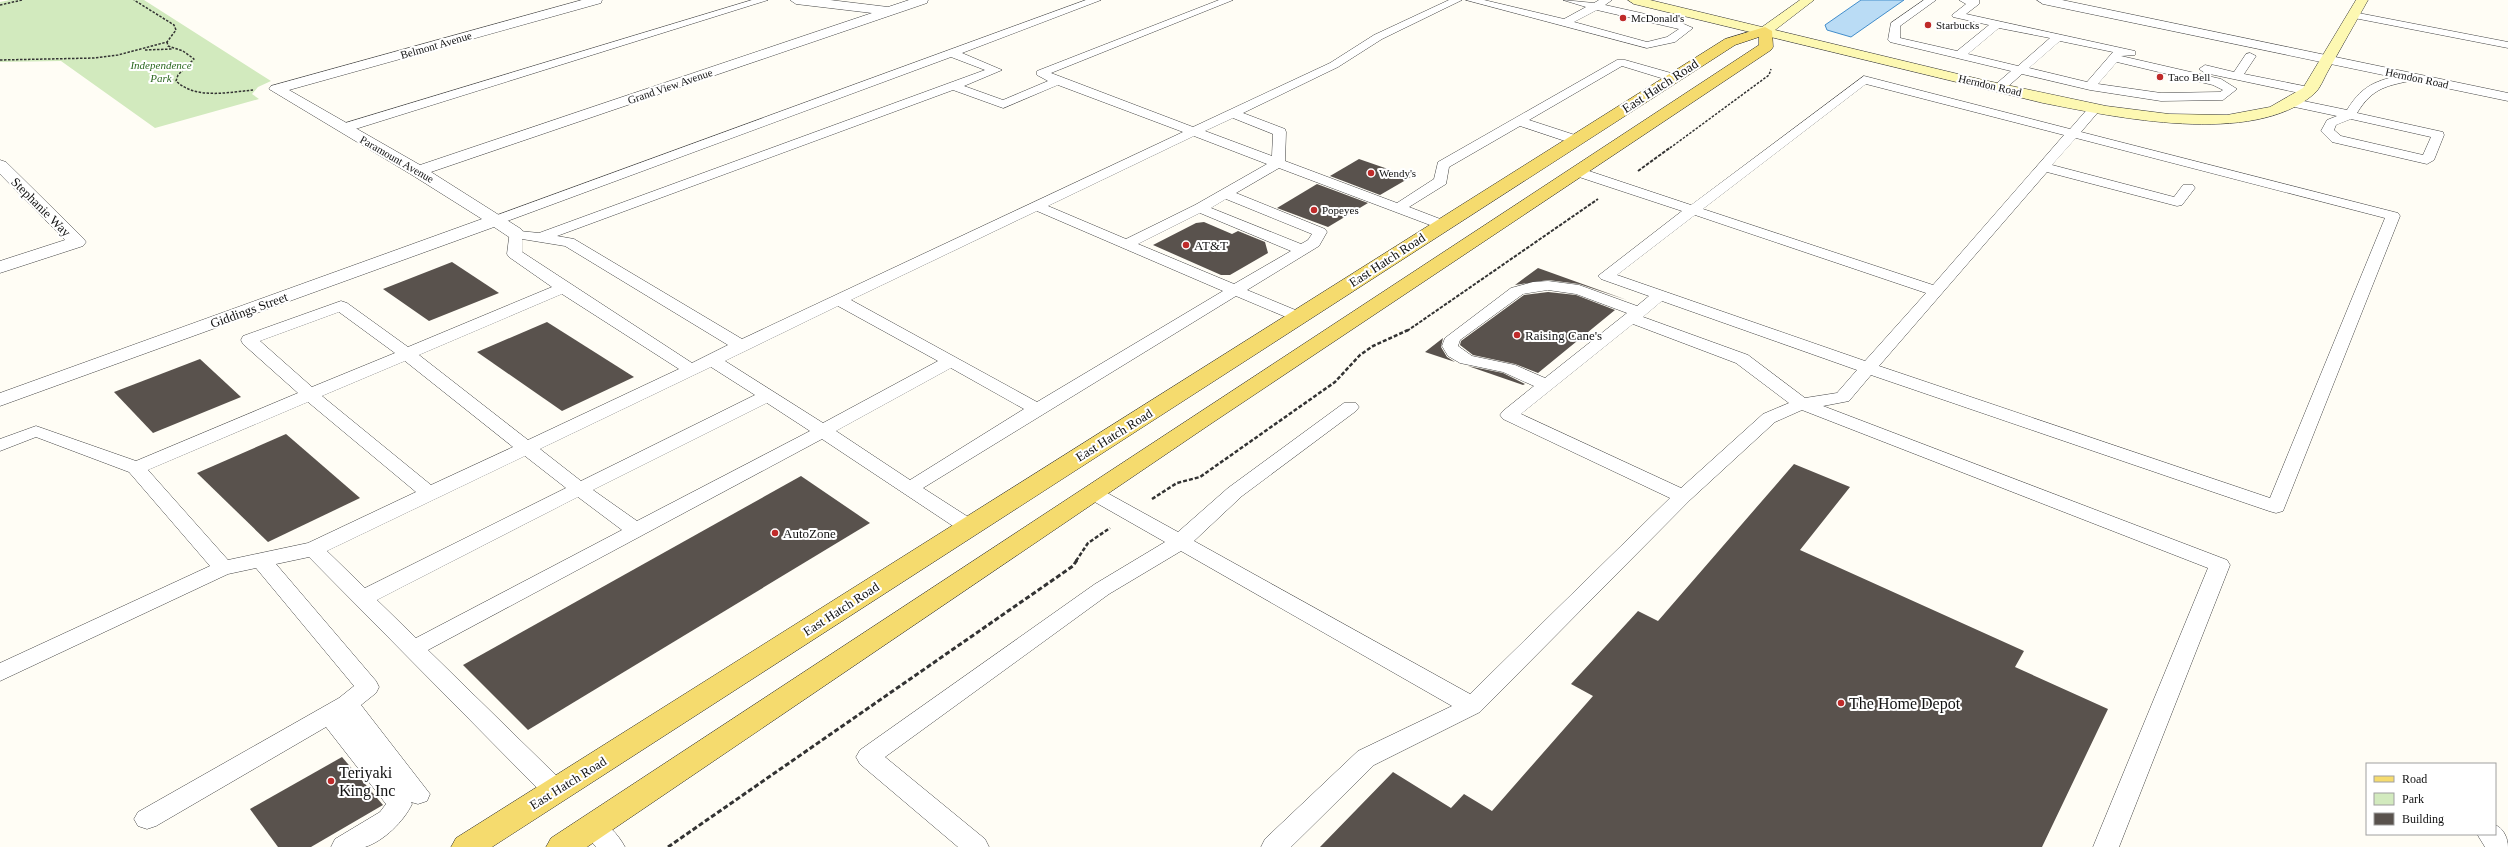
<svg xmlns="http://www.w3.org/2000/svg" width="2508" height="847" viewBox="0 0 2508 847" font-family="'Times New Roman',serif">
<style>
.green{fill:#d2eabe}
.water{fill:#badcf5;stroke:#428dcb}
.building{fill:#59524d}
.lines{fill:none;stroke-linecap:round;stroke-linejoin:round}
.lane-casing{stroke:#444;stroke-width:1}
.street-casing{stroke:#444;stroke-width:1}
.secondary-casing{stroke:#333;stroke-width:1}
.primary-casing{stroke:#222;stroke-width:1}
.path-far3{stroke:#333;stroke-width:1.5;stroke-dasharray:2.5 1.5;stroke-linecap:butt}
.path-far2{stroke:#333;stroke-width:2;stroke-dasharray:3.5 1.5;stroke-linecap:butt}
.path-far1{stroke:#333;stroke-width:2.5;stroke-dasharray:4 2;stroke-linecap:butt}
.path{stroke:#333;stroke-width:3;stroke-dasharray:5 2.5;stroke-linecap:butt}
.lane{fill:#fff;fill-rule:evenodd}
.street{fill:#fff;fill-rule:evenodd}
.secondary{fill:#fdf8b2;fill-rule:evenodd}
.primary{fill:#f5db6e;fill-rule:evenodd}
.poi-dot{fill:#bf2b2a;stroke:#fff;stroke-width:1.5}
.labels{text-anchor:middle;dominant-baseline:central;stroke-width:4;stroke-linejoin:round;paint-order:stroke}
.far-poi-label{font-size:11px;fill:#111;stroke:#fff;text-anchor:start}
.far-street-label{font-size:11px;fill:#111;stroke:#fff}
.far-park-label{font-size:11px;font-style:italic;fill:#2c6821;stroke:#fff}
.street-label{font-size:13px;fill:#111;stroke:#fff}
.poi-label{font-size:13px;fill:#111;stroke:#fff;text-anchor:start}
.near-poi-label{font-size:16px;fill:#111;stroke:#fff;text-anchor:start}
</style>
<rect width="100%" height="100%" fill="#fffdf5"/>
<!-- green -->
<path class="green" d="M10,0H144L271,81L258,87L252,94L259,99L155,128L61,61L0,62V2Z"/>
<!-- water -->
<path class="water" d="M1861,0H1904L1851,37L1827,30L1825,25Z"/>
<!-- building -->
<g class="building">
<path d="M1359,159L1411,177L1380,195L1330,176Z"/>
<path d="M1317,184L1368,203L1328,227L1277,208Z"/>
<path d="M1204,222L1232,234L1238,231L1265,242L1268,253L1230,275H1221L1153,245L1196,223Z"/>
<path d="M452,262L499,293L429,321L383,289Z"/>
<path d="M1538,268L1627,300L1579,284L1548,280L1515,285Z"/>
<path d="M1548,292L1576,295L1615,310L1538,373L1515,364L1473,355L1460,345L1461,341L1524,295Z"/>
<path d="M547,322L634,377L562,411L477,352Z"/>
<path d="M1443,338L1441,347L1447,357L1455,362L1425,352Z"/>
<path d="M200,359L241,397L153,433L114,392Z"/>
<path d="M1468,366L1503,373L1525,384L1523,385Z"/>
<path d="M286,434L360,498L268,542L197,473Z"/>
<path d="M1794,464L1850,487L1800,550L2024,651L2015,667L2108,709L2042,847H1320L1393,772L1451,808L1464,794L1492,811L1593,696L1571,684L1638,611L1658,621Z"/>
<path d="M801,476L870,523L528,730L463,665Z"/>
<path d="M342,757L383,805L311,847H278L250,809Z"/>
</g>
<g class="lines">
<!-- lane casing -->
<g class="lane-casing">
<g id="lane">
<path d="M752,0H768L349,131L344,132L338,128L339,125Z"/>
<path d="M1086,0H1101L962,53L1002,70L964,86L1003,100L1048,81L1037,75V71L1219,0H1233L1051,73L1193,127L1330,63L1374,35L1449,0H1462L1382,39L1338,67L1243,113L1285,129L1286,132L1285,161L1397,203L1434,179L1438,162L1617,60H1625L1678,75L1680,78L1674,82L1622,66L1529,120L1581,137L1582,140L1581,143H1571L1520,126L1449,167L1446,184L1409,207L1448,222L1450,225L1448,228H1438L1279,168L1236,193L1325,229L1327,232L1319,246L1247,290L1305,314L1307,317L1305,320H1293L1236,296L923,488L976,522L979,527L976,532L969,533L962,532L822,439L428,650L565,784L568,791L565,798L556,801L547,798L309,557L276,564L376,681L379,687L376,693L361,705L430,794L427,801L418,804L411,802L412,804C404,821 384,841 365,847C356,847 341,847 331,847L335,839L380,812L386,804L326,727L156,826L147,829L138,826L134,819L138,812L339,698L354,686L256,568L228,574L0,681V663L210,566L129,472L36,437L0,451V439L36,426L136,461L298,393L243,344L241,340L243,336L341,301L347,303L408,347L552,287L509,257L507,254L510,230L539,233L985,70L951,57L502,223H492L490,220L492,217ZM1058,85L1183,132L742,339L574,239L557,236L953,90L1003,108ZM1233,118L1273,134L1272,156L1205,131ZM1194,136L1267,164L1195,205L1126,239L1048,206ZM1226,199L1312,234L1308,240L1301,244L1211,208ZM1037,211L1223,291L1037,402L851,300ZM1200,213L1291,251L1234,284L1138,244ZM522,239L565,246L728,345L692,363L522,252ZM562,294L679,369L528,440L419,355ZM838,306L938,361L823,423L725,361ZM339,312L395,353L312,387L260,341ZM405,361L513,447L431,485L322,396ZM711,367L755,395L581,481L540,449ZM951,368L1024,409L910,480L836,431ZM308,402L416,492L308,543L228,560L148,470ZM767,403L810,431L637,521L593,490ZM525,456L566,488L365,588L327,551ZM578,497L622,530L416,638L377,600Z"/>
<path d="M1466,0H1484L1564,19L1586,7L1563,0L1594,3L1599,0H1612L1605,5L1677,21L1693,28L1675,42L1647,48ZM1597,10L1679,29L1667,37L1647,42L1574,22Z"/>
<path d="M1924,0H1936L1900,26V38L1957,51L1989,25L1953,17L1952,15L1966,4L1959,0H1979V4L1966,14L2135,51V55L2121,56L2221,79L2237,89L2223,100L2161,101L2090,90L2022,74L2004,90H1996L1994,87L1996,84L2011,71L1890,42L1888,40L1891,23ZM1999,28L2050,38L2018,66L1968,54ZM2060,41L2113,52L2087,82L2029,68ZM2117,62L2213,85L2223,90L2220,92L2161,93L2098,84Z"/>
<path d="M2353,12L2508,42V48L2349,17L2348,15Z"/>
<path d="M2250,53L2256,56L2244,74L2309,87L2315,91L2309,95L2205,73L2199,69L2205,65L2234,72L2246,54Z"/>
<path d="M2410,73L2414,74V80C2387,86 2373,87 2357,113L2443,132L2444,135L2434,160L2427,164L2332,142L2321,131L2327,120L2337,116L2290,106L2288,103L2294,99L2347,110C2364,82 2380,80 2410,73ZM2351,119L2431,137L2423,155L2341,136L2334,130L2336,125Z"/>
<path d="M1864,76L2070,129L2091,105H2099L2101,108L2099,111L2081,132L2398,213L2400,216L2283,511L2276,513L2269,511L1871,375L1849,401L1823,406L2227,560L2230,565L2119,847H2093L2208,568L1802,410L1775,422L1690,500L1480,712L1374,765L1291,847H1261L1265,839L1358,751L1452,706L1181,551L1109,594L885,757L985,839L989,847H958L860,764L856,757L860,750L1095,584L1165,542L1086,497L1083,493L1086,489L1093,487L1100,489L1178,532L1228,488L1344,403H1356L1359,407L1356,411L1242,496L1194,541L1470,694L1670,498L1503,419L1500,415L1503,411L1534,386L1503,372L1460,363L1448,356L1442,346L1445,338L1511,288L1533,282L1548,281L1579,285L1637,306L1649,296L1601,279L1598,276L1682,211L1573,175L1571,172L1573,169H1583L1691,205ZM1866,84L2064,135L1933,285L1703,209ZM2076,138L2385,218L2270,498L1879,366L2047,172L2177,206L2182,205L2195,188L2193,185H2183L2174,197L2052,165ZM1695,215L1926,293L1865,361L1617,275ZM1548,290L1576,294L1627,313L1545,378L1515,365L1472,356L1458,346L1460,340L1523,294ZM1662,301L1857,370L1837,393L1805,398L1748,355L1643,317ZM1633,324L1736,363L1789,403L1763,414L1681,488L1521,414Z"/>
<path d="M592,817C606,821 618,834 625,847H596L579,827L583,820Z"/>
<path d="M2495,825C2504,828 2508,839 2508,847H2485L2477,834H2495Z"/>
</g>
</g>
<!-- street casing -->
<g class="street-casing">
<g id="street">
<path d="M582,0H602L601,3L289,90L420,165L872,13L796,4L790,0H830L888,7L909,0H928L927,3L431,172L521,229L524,233L521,237H509L494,227L0,406V393L482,219L412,175L269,89L271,86Z"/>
<path d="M2037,0H2062L2508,93V101L2043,4Z"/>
<path d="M0,160L6,162L83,238L86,242L83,246L0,273V261L65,240L0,174Z"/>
</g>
</g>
<!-- secondary casing -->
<g class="secondary-casing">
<path id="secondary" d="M1628,0H1650L1762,27L1800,0H1814L1775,30L1983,80L2106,106L2169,114L2227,115L2270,107L2303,88L2356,0H2368C2355,24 2341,47 2328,71C2324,78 2320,89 2314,94C2253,147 2115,117 2043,103L1634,4Z"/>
</g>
<!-- primary casing -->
<g class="primary-casing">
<path id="primary" d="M1765,27L1772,31L1773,47L1771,50L1212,423L587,847H546L551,838L1759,45V37L1735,45L492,847H451L456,838L1725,39Z"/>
</g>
<!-- path-far3 -->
<g class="path-far3">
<path d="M0,5L22,0"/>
<path d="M167,42L168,46L183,51L194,59L178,75L176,81C196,100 229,92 254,90"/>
<path d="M145,50L172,49"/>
<path d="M0,60L94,58L118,55L167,42L176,30L174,25L134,0"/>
<path d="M1670,148L1769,75L1771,69"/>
</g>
<!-- path-far2 -->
<g class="path-far2">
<path d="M1638,171L1671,147"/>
<path d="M1407,331L1598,199"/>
</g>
<!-- path-far1 -->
<g class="path-far1">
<path d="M1152,499L1177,483L1200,477L1335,382L1360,355L1373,346L1408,330"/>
<path d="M1076,561L1088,543L1110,528"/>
</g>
<!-- path -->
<path class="path" d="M668,847L1073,566L1077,560"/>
<!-- lane -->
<use href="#lane" class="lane"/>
<!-- street -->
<use href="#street" class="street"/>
<!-- secondary -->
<use href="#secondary" class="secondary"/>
<!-- primary -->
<use href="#primary" class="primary"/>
</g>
<!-- markers -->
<g class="poi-dot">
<circle cx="1623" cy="18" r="4"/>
<circle cx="1928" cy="25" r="4"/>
<circle cx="2160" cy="77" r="4"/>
<circle cx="1371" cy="173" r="4"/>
<circle cx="1314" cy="210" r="4"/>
<circle cx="1186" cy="245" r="4"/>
<circle cx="1517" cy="335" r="4"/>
<circle cx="775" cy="533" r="4"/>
<circle cx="1841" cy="703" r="4"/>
<circle cx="331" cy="781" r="4"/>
</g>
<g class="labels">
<!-- far-poi labels -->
<g class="far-poi-label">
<text x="1631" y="18">McDonald's</text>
<text x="1936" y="25">Starbucks</text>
<text x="2168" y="77">Taco Bell</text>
<text x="1379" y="173">Wendy's</text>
<text x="1322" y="210">Popeyes</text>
</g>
<!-- far-street labels -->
<g class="far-street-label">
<text transform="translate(436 45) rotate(-16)">Belmont Avenue</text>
<text transform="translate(2417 78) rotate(12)">Herndon Road</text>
<text transform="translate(1990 85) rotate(13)">Herndon Road</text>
<text transform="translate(670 86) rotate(-19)">Grand View Avenue</text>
<text transform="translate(397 159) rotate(30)">Paramount Avenue</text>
</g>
<!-- far-park labels -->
<g class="far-park-label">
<text x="161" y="65">Independence<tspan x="161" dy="13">Park</tspan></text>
</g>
<!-- street labels -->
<g class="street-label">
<text transform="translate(1660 86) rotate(-33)">East Hatch Road</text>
<text transform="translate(41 207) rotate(45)">Stephanie Way</text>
<text transform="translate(1387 260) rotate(-33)">East Hatch Road</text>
<text transform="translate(249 310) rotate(-20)">Giddings Street</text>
<text transform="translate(1114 435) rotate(-32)">East Hatch Road</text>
<text transform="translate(841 609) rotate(-33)">East Hatch Road</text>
<text transform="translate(568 783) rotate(-32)">East Hatch Road</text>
</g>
<!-- poi labels -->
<g class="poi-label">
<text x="1194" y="245">AT&amp;T</text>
<text x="1525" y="335">Raising Cane's</text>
<text x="783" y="533">AutoZone</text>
</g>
<!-- near-poi labels -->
<g class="near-poi-label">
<text x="1849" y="703">The Home Depot</text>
<text x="339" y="772">Teriyaki<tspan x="339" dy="18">King Inc</tspan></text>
</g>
</g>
<!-- legend -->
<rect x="2366" y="763" width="130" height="72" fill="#ffffff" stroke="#a0a0a0"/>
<rect x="2374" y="776" width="20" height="6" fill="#f5db6e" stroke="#a0a0a0"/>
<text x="2402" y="783" font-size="12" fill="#111111">Road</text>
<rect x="2374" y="793" width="20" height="12" fill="#d2eabe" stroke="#a0a0a0"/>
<text x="2402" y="803" font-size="12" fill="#111111">Park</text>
<rect x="2374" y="813" width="20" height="12" fill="#59524d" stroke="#a0a0a0"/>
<text x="2402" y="823" font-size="12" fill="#111111">Building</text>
</svg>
